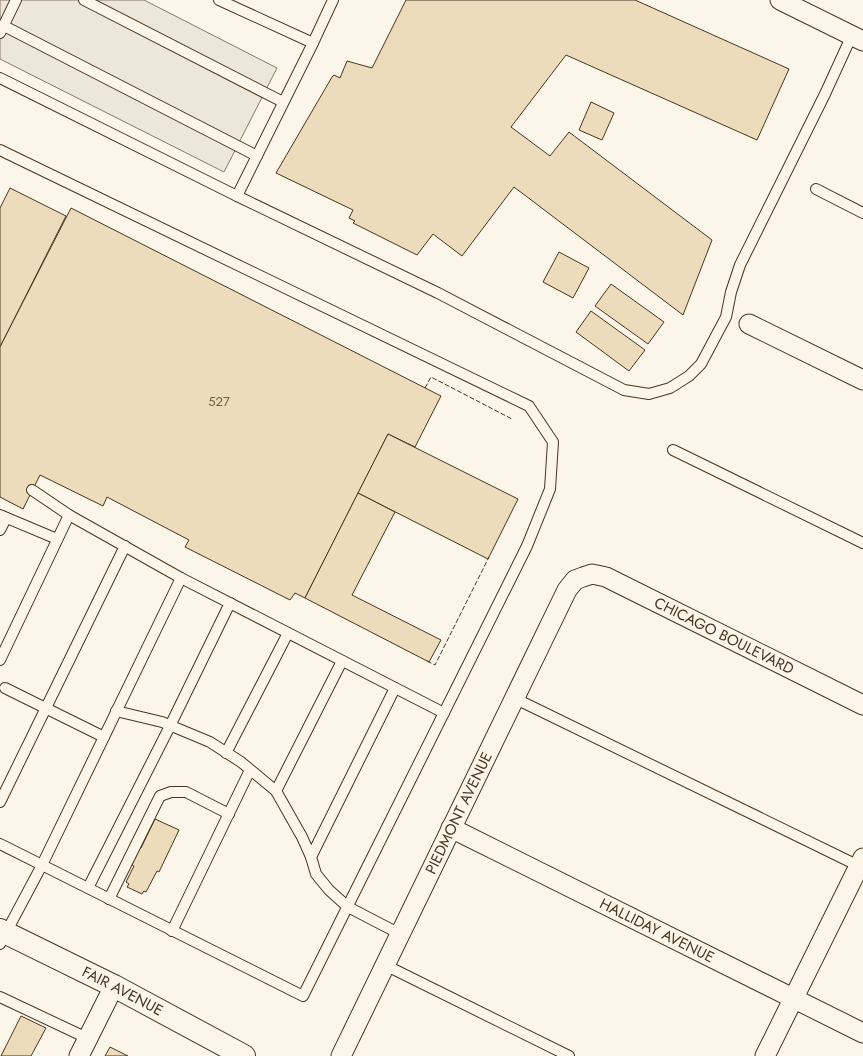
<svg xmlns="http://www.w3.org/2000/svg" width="863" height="1056" viewBox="0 0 863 1056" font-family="Jost,sans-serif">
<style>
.parking{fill:#ede7d9;stroke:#887966}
.building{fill:#ecdcbc;stroke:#4a3520}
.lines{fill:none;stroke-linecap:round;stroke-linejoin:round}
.lane-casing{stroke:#4a3520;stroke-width:12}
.street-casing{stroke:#4a3520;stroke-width:21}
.secondary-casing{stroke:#4a3520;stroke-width:24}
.lane{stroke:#fbf6e9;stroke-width:10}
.street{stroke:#fbf6e9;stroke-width:19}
.secondary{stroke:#fbf6e9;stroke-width:22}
.fence{stroke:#4a3520;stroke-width:1;stroke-dasharray:5 2;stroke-linecap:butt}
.labels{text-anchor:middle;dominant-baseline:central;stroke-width:3;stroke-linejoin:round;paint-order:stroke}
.number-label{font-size:13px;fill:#725f47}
.street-label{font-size:15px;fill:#4a3520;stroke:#fbf6e9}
</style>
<rect width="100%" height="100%" fill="#fbf6e9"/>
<!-- parking -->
<path class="parking" d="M0,0H144L277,68L224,172L0,59Z"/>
<!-- building -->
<g class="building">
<path d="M406,0H635L789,69L757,140L566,55L511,127L550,156L569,132L712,240L683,315L514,187L462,256L433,234L417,255L353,223L355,221L349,218L353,210L276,173L332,77L334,75L340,78L347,61L372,68Z"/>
<path d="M591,102L614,113L602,140L579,130Z"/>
<path d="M10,188L66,216L0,347V208Z"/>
<path d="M71,208L441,396L415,447L388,434L305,598L295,593L290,600L185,547L189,540L107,497L103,506L40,475L23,509L0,497V347Z"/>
<path d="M559,252L589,268L573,298L543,282Z"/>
<path d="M611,284L664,322L648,344L595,306Z"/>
<path d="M591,311L645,350L629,371L576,332Z"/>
<path d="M388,434L518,499L488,559L358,493Z"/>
<path d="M358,493L395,512L352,595L441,640L429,662L305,598Z"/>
<path d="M155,819L179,830L159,872L157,871L146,892L144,891L142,894L127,887L129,884L126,882L134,866L130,864L139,847L141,848Z"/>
<path d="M21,1016L46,1028L31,1056H1Z"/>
<path d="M110,1047L128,1056H105Z"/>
</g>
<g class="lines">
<!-- lane casing -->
<g class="lane-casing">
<g id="lane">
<path d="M84,0L283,102"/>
<path d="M4,26L257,156"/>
<path d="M0,33L16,0"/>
<path d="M313,43L333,0"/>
<path d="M0,78L237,196L313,43L219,0"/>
<path d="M0,150L529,406L553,442L550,489L527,546L303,996L42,865L0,944"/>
<path d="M816,189L863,213"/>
<path d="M237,196L438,293L624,390L649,394L670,388L689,376L701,364L726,317L731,292L740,265L825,94L852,35"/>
<path d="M673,450L863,543"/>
<path d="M32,490L69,515L181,578L444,713"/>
<path d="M0,515L57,539"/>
<path d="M0,530L6,518"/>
<path d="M0,660L69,515"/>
<path d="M5,688L104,737"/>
<path d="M514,698L863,868"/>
<path d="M116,711L162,722L210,742L241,762L276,791L302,837L311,857L316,874L329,890L348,907L400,934"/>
<path d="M226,753L288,633"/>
<path d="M276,791L342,661"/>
<path d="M0,802L125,546"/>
<path d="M0,844L42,865L181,578"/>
<path d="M311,857L395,688"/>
<path d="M88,888L170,726L230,603"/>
<path d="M109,899L160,796L171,792H186L229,814"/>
<path d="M172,931L250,770"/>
<path d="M385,965L569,1056"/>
<path d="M0,997L87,1038"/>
</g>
</g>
<!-- street casing -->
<g class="street-casing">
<g id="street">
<path d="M780,0L863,41"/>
<path d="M749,324L863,380"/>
<path id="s1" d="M451,828L863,1033"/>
<path d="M79,1056L114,986"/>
<path id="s2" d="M341,1056L567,590L575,580L583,577L592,574L606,577L863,705"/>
<path d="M765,1056L863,858"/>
</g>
</g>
<!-- secondary casing -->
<g class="secondary-casing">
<g id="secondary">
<path id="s3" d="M0,930L114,986L244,1056"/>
</g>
</g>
<!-- lane -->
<use href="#lane" class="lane"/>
<!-- street -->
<use href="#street" class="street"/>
<!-- secondary -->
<use href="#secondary" class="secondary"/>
<!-- fence -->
<g class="fence">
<path d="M425,388L431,377L512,419"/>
<path d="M427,661L435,665L489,557"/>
</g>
</g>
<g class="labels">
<!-- number labels -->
<g class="number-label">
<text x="219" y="401">527</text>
</g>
<!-- street labels -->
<g class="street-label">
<text stroke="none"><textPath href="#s2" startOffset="695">CHICAGO BOULEVARD</textPath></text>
<text stroke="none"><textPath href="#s2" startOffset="270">PIEDMONT AVENUE</textPath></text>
<text stroke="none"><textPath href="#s1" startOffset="230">HALLIDAY AVENUE</textPath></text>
<text stroke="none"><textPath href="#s3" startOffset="137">FAIR AVENUE</textPath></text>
</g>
</g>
</svg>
